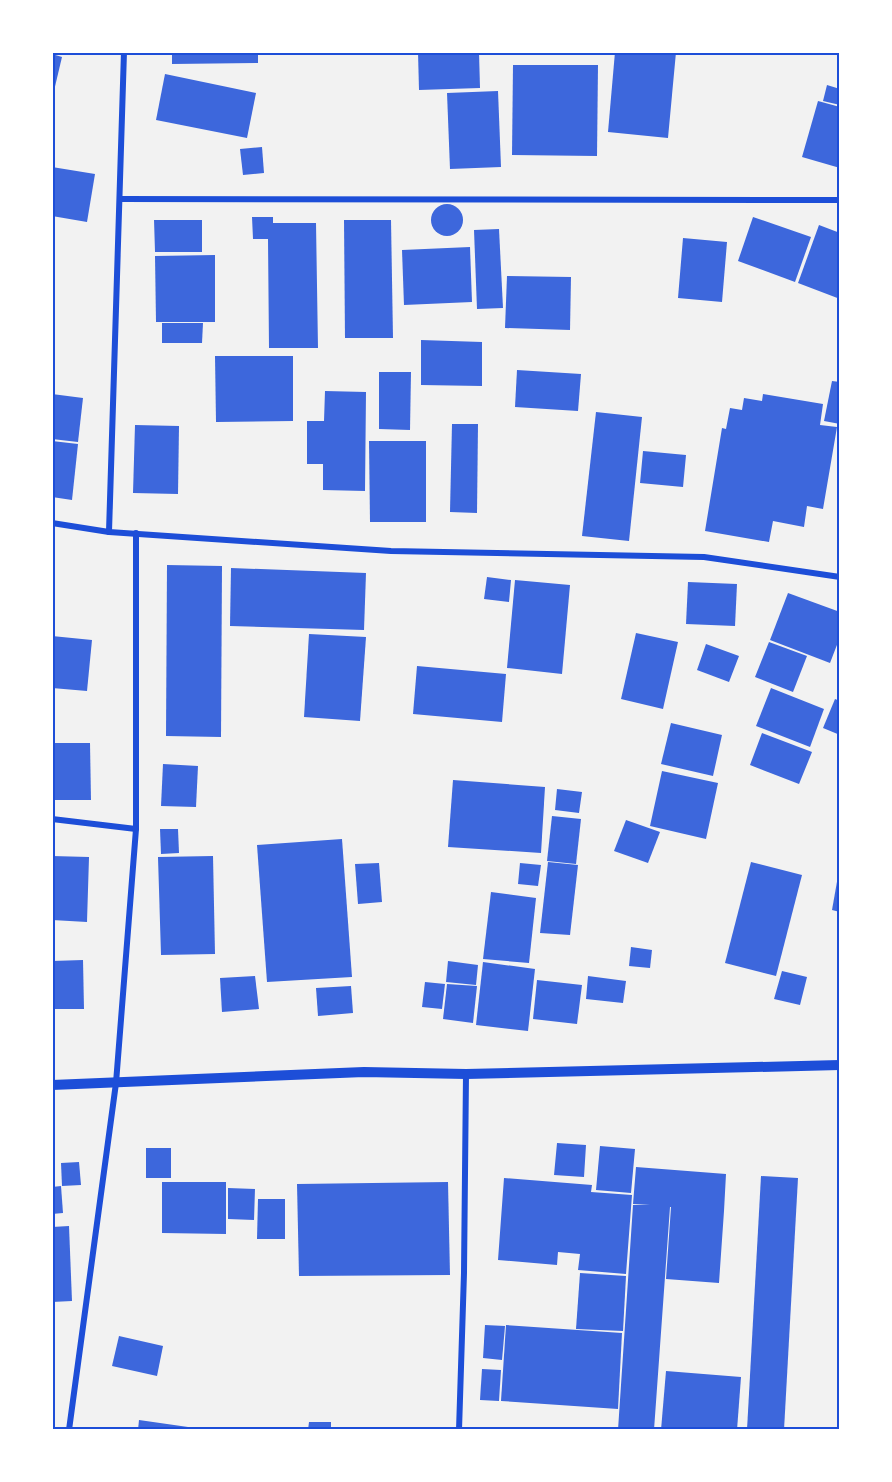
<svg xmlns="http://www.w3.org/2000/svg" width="892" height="1482" viewBox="0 0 892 1482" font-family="'DM Sans',sans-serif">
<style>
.building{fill:#3d67dc}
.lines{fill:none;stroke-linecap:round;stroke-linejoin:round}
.minor{stroke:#1d4ed8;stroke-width:6}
.tertiary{stroke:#1d4ed8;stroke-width:10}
.neatline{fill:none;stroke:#1d4ed8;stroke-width:2}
</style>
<rect width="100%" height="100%" fill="#f2f2f2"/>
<!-- building -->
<g class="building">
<path d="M172,52H258V63L172,64Z"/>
<path d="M418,52H479L480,88L419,90Z"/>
<path d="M615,52H676L668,138L608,132Z"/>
<path d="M52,54L62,57L53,95H52Z"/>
<path d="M513,65H598L597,156L512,155Z"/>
<path d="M165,74L256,93L247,138L156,120Z"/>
<path d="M827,85L840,89V105L823,101Z"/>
<path d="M498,91L501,167L450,169L447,93Z"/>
<path d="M818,101L840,107V168L802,157Z"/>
<path d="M262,147L264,173L243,175L240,149Z"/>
<path d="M52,167L95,174L87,222L52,216Z"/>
<circle cx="447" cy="220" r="16"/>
<path d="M252,217H273V223H316L318,348H269L268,239H253Z"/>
<path d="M753,217L811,237L795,282L738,261Z"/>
<path d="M154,220H202V252H155Z"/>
<path d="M344,220H391L393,338H345Z"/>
<path d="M819,225L840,233V299L798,283Z"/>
<path d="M499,229L503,308L477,309L474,230Z"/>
<path d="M683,238L727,242L722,302L678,298Z"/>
<path d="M470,247L472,302L404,305L402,250Z"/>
<path d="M215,255V322H156L155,256Z"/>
<path d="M507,276L571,277L570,330L505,328Z"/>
<path d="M162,323H203L202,343H162Z"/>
<path d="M421,340L482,342V386L421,385Z"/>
<path d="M215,356H293V421L216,422Z"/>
<path d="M517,370L581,374L578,411L515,407Z"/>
<path d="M379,372H411L410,430L379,429Z"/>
<path d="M832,381L840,382V424L824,421Z"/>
<path d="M325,391L366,392L365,491L323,490V464H307V421H324Z"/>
<path d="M52,394L83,398L78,442L52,439Z"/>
<path d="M763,394L823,404L820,425L837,427L823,509L807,506L804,527L773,521L769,542L705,531L722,428L726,429L730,408L742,410L744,398L762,401Z"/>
<path d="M596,412L642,417L629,541L582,536Z"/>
<path d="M452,424H478L477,513L450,512Z"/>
<path d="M135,425L179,426L178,494L133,493Z"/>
<path d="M52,441L78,444L72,500L52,497Z"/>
<path d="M369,441H426V522H370Z"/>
<path d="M643,451L686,455L683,487L640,483Z"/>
<path d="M167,565L222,566L221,737L166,736Z"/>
<path d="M231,568L366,573L364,630L230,626Z"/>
<path d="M487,577L511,580L509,602L484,599Z"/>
<path d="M515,580L570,585L562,674L507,668Z"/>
<path d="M688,582L737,584L735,626L686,624Z"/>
<path d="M788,593L840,612V637L830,663L770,640Z"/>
<path d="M636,633L678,642L663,709L621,699Z"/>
<path d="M309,634L366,637L360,721L304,717Z"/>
<path d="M52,636L92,640L87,691L52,688Z"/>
<path d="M769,642L807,656L793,692L755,677Z"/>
<path d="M706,644L739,656L729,682L697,670Z"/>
<path d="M417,666L506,674L502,722L413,714Z"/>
<path d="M771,688L824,709L810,747L756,726Z"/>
<path d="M835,699L840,701V735L823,728Z"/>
<path d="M671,723L722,735L713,776L661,764Z"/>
<path d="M762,733L812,752L799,784L750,765Z"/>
<path d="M52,743H90L91,800H52Z"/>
<path d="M163,764L198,766L196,807L161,806Z"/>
<path d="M662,771L718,783L706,839L650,826Z"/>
<path d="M453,780L545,787L541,853L448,847Z"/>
<path d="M557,789L582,792L579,813L555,810Z"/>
<path d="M552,816L581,819L576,864L547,861Z"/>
<path d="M626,820L660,832L648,863L614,851Z"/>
<path d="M160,829H178L179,853L161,854Z"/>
<path d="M342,839L352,977L267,982L257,845Z"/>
<path d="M52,856L89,857L87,922L52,920Z"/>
<path d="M213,856L215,954L161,955L158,857Z"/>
<path d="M548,862L578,865L570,935L540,933Z"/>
<path d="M751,862L802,875L776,976L725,963Z"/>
<path d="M379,863L382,902L358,904L355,864Z"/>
<path d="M520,863L541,865L538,886L518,884Z"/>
<path d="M838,876H840V912L832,910Z"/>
<path d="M491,892L536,898L529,963L483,959Z"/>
<path d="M631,947L652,950L650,968L629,966Z"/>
<path d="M83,960L84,1009H52V961Z"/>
<path d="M448,961L478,965L476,985L446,982Z"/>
<path d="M483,962L535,969L528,1031L476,1025Z"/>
<path d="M782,971L807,977L800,1005L774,999Z"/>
<path d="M255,976L259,1009L222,1012L220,978Z"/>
<path d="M588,976L626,981L623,1003L586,999Z"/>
<path d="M537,980L582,985L577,1024L533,1019Z"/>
<path d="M425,982L445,984L442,1009L422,1007Z"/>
<path d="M447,984L477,986L473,1023L443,1019Z"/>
<path d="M351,986L353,1013L318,1016L316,988Z"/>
<path d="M557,1143L586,1145L584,1177L554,1175Z"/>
<path d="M600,1146L635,1149L631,1193L596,1190Z"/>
<rect x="146" y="1148" width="25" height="30"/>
<path d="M79,1162L81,1185L62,1186L61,1163Z"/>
<path d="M636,1167L726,1174L724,1211L719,1283L666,1279L671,1207H670L654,1430H618L633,1205H650L633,1204Z"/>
<path d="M761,1176L798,1178L784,1430H747Z"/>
<path d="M504,1178L592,1185L591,1192L632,1195L626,1274L578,1270L580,1254L558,1252L557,1265L498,1260Z"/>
<path d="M162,1182H226V1234L162,1233Z"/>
<path d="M448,1182L450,1275L299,1276L297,1184Z"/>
<path d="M61,1186L63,1213L52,1214V1187Z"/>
<path d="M228,1188L255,1189L254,1220L228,1219Z"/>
<path d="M258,1199H285V1239H257Z"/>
<path d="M69,1226L72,1301L52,1302V1227Z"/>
<path d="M580,1273L626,1276L623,1331L576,1329Z"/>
<path d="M485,1325L505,1326L502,1360L483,1358Z"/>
<path d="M506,1325L622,1333L618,1409L501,1401Z"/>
<path d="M119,1336L163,1346L157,1376L112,1366Z"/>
<path d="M482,1369L501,1370L499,1401L480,1400Z"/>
<path d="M666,1371L741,1377L737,1430H661Z"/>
<path d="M139,1420L195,1428V1430H138Z"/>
<path d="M309,1422H331V1430H308Z"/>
</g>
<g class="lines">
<!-- minor -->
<g class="minor">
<path d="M120,199L840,200"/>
<path d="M52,523L109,532L391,551L704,557L840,577"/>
<path d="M109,532L124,52"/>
<path d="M52,819L136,829"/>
<path d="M69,1430L116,1083L136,829V533"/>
<path d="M459,1430L464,1273L466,1074"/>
</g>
<!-- tertiary -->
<path class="tertiary" d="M52,1085L364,1072L466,1074L840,1065"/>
</g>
<!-- border -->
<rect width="892" height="1482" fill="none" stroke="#ffffff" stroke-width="108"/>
<rect x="54" y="54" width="784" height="1374" class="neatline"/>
</svg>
